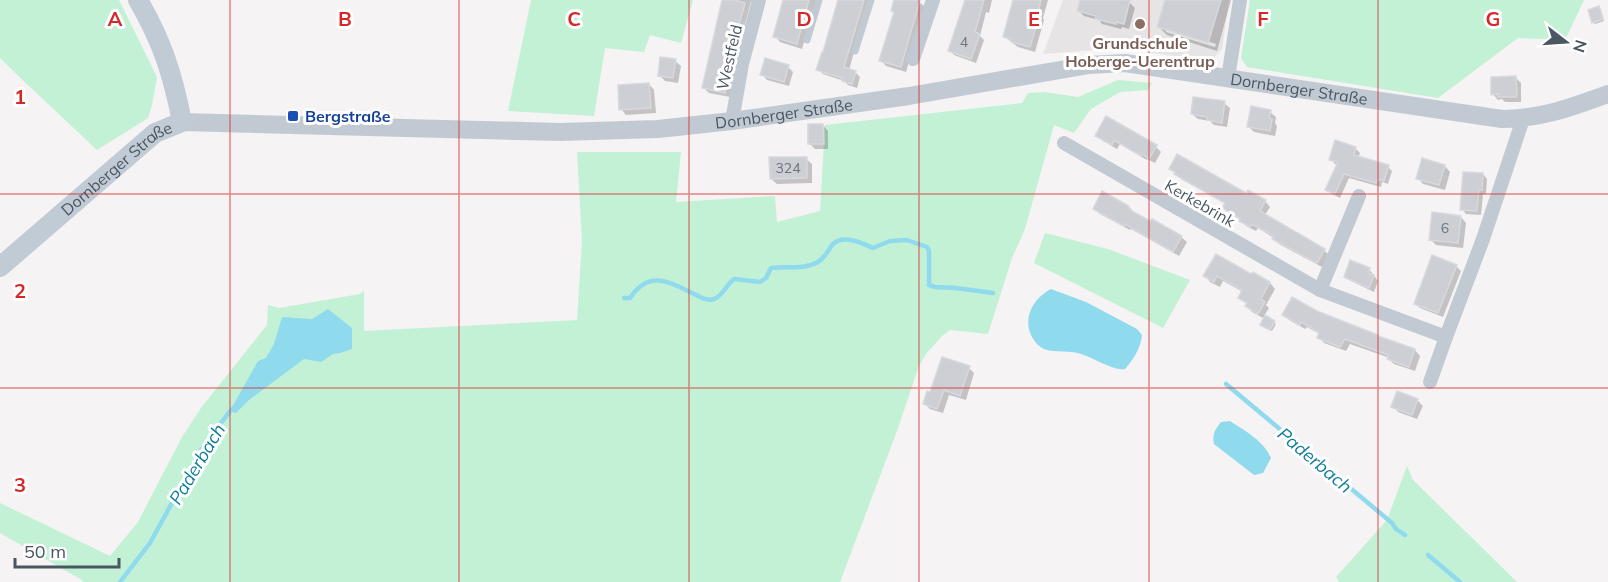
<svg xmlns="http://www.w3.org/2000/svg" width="1608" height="582" viewBox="0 0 1608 582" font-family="Mulish,sans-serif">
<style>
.education{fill:#e6e4e5}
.green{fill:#c3f1d5}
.water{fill:#90daee}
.shadow{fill:#0003;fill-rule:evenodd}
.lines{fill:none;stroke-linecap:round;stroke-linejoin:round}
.stream{stroke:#90daee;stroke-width:4.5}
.building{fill:#cdcfd5;stroke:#d7d9de;stroke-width:1.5}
.service{stroke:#c1cad2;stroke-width:7}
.minor{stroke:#c1cad2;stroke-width:14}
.tertiary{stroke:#c1cad2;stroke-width:18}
.secondary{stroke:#c1cbd6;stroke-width:20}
.grid{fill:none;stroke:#d62828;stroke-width:1.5;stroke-opacity:0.55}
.education-dot{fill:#8d6e63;stroke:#fff;stroke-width:2}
.transit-dot{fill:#1a4fb4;stroke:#fff;stroke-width:2}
.labels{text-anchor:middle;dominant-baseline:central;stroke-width:6;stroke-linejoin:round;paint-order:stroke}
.number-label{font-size:14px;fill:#6b747e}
.education-label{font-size:16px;font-weight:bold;fill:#785e54;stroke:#fff}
.street-label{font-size:16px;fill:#4a5661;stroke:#fff}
.transit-label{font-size:16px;font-weight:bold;fill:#164399;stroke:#fff;text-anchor:start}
.water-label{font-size:18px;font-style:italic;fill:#0c7c9b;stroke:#fff}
.grid-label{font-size:20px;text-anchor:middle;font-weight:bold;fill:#d62828;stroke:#fff;stroke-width:6;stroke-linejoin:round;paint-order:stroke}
</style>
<rect width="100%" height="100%" fill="#f5f3f3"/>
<!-- education -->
<path class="education" d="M1063,0H1229L1222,49L1212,60L1174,56L1120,48L1043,54Z"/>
<!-- green -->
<g class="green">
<path d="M0,0H119L157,77L152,105L148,118L97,150L12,70L0,58Z"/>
<path d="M531,0H693L681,43L650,35L644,52L605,48L594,116L508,111Z"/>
<path d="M1250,0H1584L1565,40L1518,38L1438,98L1247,67L1241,58Z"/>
<path d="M1118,80L1152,83L1148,90L1120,92L1091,109L1074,133L1054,125L1025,229L1012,258L988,334L950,330L942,336L926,354L919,366L897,431L840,582H82V580L0,533V503L110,556L138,522L182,437L201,408L267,325L268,305L279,308L360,294L364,291V331L577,320L582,241L577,152H681L676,202L775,196L777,222L820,211L825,125L1022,103L1028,93L1044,92L1078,97Z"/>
<path d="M1045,233L1108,249L1190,280L1163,328L1034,263Z"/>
<path d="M1407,466L1413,480L1517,582H1339L1336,577L1387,520Z"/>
</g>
<!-- water -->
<g class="water">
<path d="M1051,289L1086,302L1137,329L1142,335C1141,348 1133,360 1125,369C1112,371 1095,358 1081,354C1070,350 1055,353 1044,349C1038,346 1034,341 1031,335C1023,316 1034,298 1051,289Z"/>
<path d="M328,309L352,328V349L340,353L333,354L321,362L304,359L249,400L236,413L230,411L258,361L266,358L274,344L282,317L312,319Z"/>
<path d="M1230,421C1245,431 1264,441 1271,458L1263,473L1254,475L1214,444C1212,434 1215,430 1221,422Z"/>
</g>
<!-- shadow -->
<g class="shadow">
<path d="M724,0H754V2L751,1L732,74L734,76L730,97L709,93L704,88Z"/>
<path d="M785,0H817L814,7L802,49L780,42L775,36Z"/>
<path d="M841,0H871L858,38L849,70L855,72L860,77L857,88L848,85L844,81L823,74L818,69Z"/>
<path d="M896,0H913L919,2L925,7L906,72L886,66L881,60L895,13Z"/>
<path d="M967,0H992L989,13L986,12L980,36L984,40L976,63L954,55L949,50Z"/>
<path d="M1019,0H1048L1043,18L1044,20L1035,52L1018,47L1005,37Z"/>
<path d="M1082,0H1124L1129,2L1135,8L1129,29L1122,27L1121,29L1102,24L1099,20L1084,16L1079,11Z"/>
<path d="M1166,0H1231L1217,51L1167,35L1158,26ZM1166,28L1216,44L1215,47L1166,32Z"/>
<path d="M1599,8L1601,10L1604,21L1595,24L1593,22Z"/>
<path d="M675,61L681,66L678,83L665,81L659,75Z"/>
<path d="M788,67L793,72L789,86L767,80L762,74Z"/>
<path d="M1516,78L1521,83V102H1505L1502,99L1498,100L1493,94Z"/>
<path d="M649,84L654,90L656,113L626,115L621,109Z"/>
<path d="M1224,103L1230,108L1227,127L1214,125L1210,121L1198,119L1192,114Z"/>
<path d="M1270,112L1276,117L1275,123L1277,126L1275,136L1254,132L1248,126Z"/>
<path d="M823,125L828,131V149H815L810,144Z"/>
<path d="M1097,136L1156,147L1161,152L1155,163L1147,159V160L1120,144L1117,149L1103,141Z"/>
<path d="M1355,148L1360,153L1358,158L1388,167L1392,171L1388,184L1382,182L1381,187L1349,178L1340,198L1332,194L1327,190L1339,165L1335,164L1331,159Z"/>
<path d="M806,159L812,164V183L777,184L771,179Z"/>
<path d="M1423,160L1445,166L1450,172L1445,190L1423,184L1418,178Z"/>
<path d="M1171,168L1265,201L1270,207L1265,215L1324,250L1329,255L1322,267L1279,244L1274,238L1258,228L1256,231L1246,226L1241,220L1229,213L1224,208L1226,204L1181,179Z"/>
<path d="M1483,174L1487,179L1486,194H1483L1481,215L1466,214L1462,209Z"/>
<path d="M1129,207L1134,212L1151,223L1152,221L1181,237L1187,242L1179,256L1131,229L1130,230L1100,214L1095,209Z"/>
<path d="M1461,217L1466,223L1463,248L1436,245L1430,239Z"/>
<path d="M1216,256L1252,276L1253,274L1270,283L1275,289L1266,305L1269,308L1264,316L1276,324L1272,331L1264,327L1265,319L1252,312L1247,306L1248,304L1240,297L1243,292L1223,281L1220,287L1210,282L1205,276Z"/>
<path d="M1456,266L1461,271L1443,317L1420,308L1415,303Z"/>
<path d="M1369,269L1378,281L1374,292L1351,281L1346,276Z"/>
<path d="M1284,315L1380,338L1415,350L1420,356L1415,371L1394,364L1387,357L1350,344L1346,351L1324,343L1319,337L1320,334L1307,327L1305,329L1289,320Z"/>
<path d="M969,368L974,373L966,400L949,395L943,413L930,409L924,403L931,394Z"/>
<path d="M1417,400L1423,406L1417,419L1398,412L1393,406Z"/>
</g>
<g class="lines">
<!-- stream -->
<g class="stream">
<path d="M624,298H630C650,268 671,283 696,295C702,298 708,301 714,299C723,296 726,285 734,279L760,282L766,278L771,268C786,266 804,270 818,262C825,258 828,250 833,244C843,234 862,243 873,248L890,241L907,240L927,247L929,251V285L935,287L956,288L993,293"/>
<path d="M1226,384L1392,523L1396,529L1405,535"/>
<path d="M1428,555L1460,582"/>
<path d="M120,582L150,543L201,450L230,411L235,407"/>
</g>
</g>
<!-- building -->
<g class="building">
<path d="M722,0H734L745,3L727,69L729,70L725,93L702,88Z"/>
<path d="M783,0H809L797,44L773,37Z"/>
<path d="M838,0H864L844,67L856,71L852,84L842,81V78L816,70L822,52H823Z"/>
<path d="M894,0H920L901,67L879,61L894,12L891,11Z"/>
<path d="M965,0H984L975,32L980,34L971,59L948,51Z"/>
<path d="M1013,0H1041L1038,13H1040L1030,47L1011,42V39L1003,37Z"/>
<path d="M1080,0H1130L1124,24L1116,22V24L1095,19L1096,16L1077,11Z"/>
<path d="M1165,0H1221L1208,43L1157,27Z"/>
<path d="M1599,6L1603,19L1592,23L1588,10Z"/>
<path d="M660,57L676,59L673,78L658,76Z"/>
<path d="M765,58L789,65L784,82L760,75Z"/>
<path d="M1516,76L1517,97H1498V94L1491,95V77Z"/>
<path d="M649,83L651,108L619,110L618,85Z"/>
<path d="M1193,97L1225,101L1222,123L1207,120V117L1191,114Z"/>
<path d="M1251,106L1271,110L1269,118L1272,119L1270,131L1247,127Z"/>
<path d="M1106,116L1157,145L1149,159L1142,154L1141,156L1114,140L1112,145L1095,136Z"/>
<path d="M808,124H823L824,144H808Z"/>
<path d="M1335,140L1356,147L1354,155L1389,165L1384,181L1378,179L1376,183L1344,174L1335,194L1325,190L1338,162L1329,160Z"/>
<path d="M1177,154L1246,193L1248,190L1266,200L1260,211L1325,249L1317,263L1272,239L1274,236L1252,224L1250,227L1239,221L1240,218L1222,208L1225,203L1174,174L1175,172L1169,169Z"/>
<path d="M769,157H807V178L770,179Z"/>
<path d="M1422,158L1445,165L1439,185L1416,179Z"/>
<path d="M1463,172L1483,173L1482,190H1479L1477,211L1460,210Z"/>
<path d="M1102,191L1129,206L1128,209L1150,221L1152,219L1182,236L1173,252L1125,224L1124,226L1093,209Z"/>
<path d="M1432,212L1461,216L1458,243L1429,240Z"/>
<path d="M1216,254L1251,274L1253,272L1270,282L1261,299L1265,302L1258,314L1245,306L1247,303L1238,298L1242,290L1217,276L1214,282L1203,276Z"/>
<path d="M1432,255L1457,265L1438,313L1414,304Z"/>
<path d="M1350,260L1370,268L1368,273L1374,275L1369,288L1344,277Z"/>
<path d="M1292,297L1317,311L1378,335V336L1415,349L1409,367L1387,359L1388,355L1345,339L1340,347L1317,338L1319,332L1301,322L1300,325L1282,315Z"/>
<path d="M1265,315L1275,321L1270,330L1260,325Z"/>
<path d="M942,357L970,366L960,396L944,390L937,409L923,404L927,391L930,392Z"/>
<path d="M1397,391L1418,399L1412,415L1391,407Z"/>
</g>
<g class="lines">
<!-- service -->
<g class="service">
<path d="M807,40L819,0"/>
<path d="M855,51L871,0"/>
</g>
<!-- minor -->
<g class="minor">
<path d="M913,59L933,0"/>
<path d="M1228,78L1240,0"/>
<path d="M732,121L742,64L759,0"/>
<path d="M1064,143L1320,290L1446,337L1483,239L1523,119"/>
<path d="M1320,290L1359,196"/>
<path d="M1430,382L1446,337"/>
</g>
<!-- tertiary -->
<path class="tertiary" id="s1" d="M182,122L560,132L658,129L732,121L909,96L1089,65L1125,63L1502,119C1540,119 1573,107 1608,94"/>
<!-- secondary -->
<path class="secondary" id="s2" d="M0,267L155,133L182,122C173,75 162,41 138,0"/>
</g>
<!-- grid -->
<path class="grid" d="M230,0V582M459,0V582M689,0V582M919,0V582M1149,0V582M1378,0V582M0,194H1608M0,388H1608"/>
<!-- markers -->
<circle class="education-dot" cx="1140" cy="24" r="6"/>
<rect class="transit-dot" x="287" y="110" width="12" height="12" rx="3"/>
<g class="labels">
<!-- number labels -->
<g class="number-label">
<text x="964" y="42">4</text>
<text x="788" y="168">324</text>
<text x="1445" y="228">6</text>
</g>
<!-- education labels -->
<g class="education-label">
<text x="1140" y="43">Grundschule<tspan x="1140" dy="18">Hoberge-Uerentrup</tspan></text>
</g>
<!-- street labels -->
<g class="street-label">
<text transform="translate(729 57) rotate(-77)">Westfeld</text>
<text stroke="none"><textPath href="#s1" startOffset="1124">Dornberger Straße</textPath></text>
<text stroke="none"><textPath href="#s1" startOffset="603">Dornberger Straße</textPath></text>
<text stroke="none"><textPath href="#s2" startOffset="153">Dornberger Straße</textPath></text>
<text transform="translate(1200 203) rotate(30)">Kerkebrink</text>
</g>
<!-- transit labels -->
<g class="transit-label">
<text x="305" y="116">Bergstraße</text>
</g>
<!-- water labels -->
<g class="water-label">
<text transform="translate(1315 460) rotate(40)">Paderbach</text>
<text transform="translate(197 464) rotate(-59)">Paderbach</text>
</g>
</g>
<g class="grid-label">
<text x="115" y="26">A</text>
<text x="345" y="26">B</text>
<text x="574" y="26">C</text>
<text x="804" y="26">D</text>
<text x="1034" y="26">E</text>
<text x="1263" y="26">F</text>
<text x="1493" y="26">G</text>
<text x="20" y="104">1</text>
<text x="20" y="298">2</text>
<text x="20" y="492">3</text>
</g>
<!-- north arrow -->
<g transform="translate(1566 42) rotate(107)" stroke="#ffffff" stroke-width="4.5" paint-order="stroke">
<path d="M0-4.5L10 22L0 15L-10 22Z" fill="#4a5661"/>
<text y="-9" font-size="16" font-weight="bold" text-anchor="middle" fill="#4a5661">N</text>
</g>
<!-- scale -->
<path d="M15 558v9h104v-9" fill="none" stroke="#4a5661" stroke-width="3"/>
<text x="24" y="558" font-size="18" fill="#4a5661" stroke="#ffffff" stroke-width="4.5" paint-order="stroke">50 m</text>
</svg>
